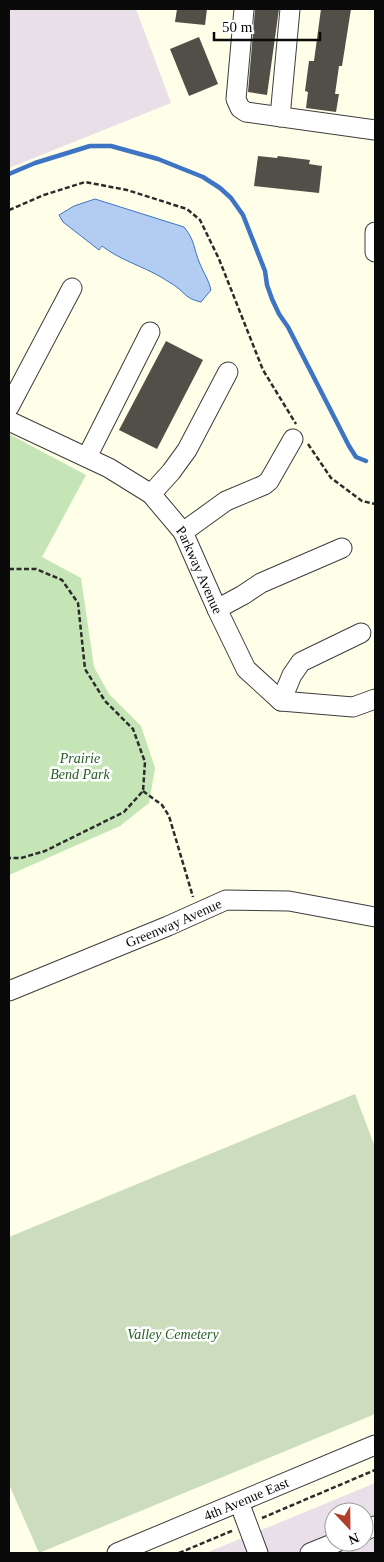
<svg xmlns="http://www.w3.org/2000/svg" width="384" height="1562" viewBox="0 0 384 1562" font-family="'Times New Roman',serif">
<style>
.industrial{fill:#e9dfe8;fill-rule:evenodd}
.green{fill:#c5e5b6}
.cemetery{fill:#ccddbd}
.water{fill:#b2cdf1;stroke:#3e74c3}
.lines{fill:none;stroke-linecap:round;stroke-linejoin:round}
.stream{stroke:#3e74c3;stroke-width:4.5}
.building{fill:#524e48}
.minor-casing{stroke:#3d3d3d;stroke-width:21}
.path{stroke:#2c2c2c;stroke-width:2.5;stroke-dasharray:5 2.5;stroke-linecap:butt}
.minor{stroke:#fff;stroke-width:19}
.labels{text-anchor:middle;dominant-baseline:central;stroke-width:5;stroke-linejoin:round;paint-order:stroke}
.street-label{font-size:14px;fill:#0a0a0a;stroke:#fff}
.park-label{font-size:14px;font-style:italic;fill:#215c20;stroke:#fff}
</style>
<rect width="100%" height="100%" fill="#fefee9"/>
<!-- industrial -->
<g class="industrial">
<path d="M9,9H136L171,103L9,168Z"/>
<path d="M375,1483V1553H206ZM334,1512H364V1542H334Z"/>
</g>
<!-- green -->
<path class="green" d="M9,434L86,475L42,557L81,578L94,667L109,694L141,726L155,768L149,803L120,826L9,875Z"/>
<!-- cemetery -->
<path class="cemetery" d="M355,1094L375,1147V1414L39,1553L9,1484V1237Z"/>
<!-- water -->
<path class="water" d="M95,199L184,227C196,242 193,248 200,264C204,274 209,280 211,290L201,302C188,299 187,296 178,288C173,284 167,281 161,277C142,266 120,260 102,246L99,250L63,222L59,215L74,206Z"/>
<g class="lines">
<!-- stream -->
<path class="stream" d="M9,174L35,163L90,146H111L158,159L203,177L220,188L231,198L243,215L265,271L267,285L272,299L279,314L288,327L349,446L356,457L366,461"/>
</g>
<!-- building -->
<g class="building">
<path d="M177,9H207L205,25L175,22Z"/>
<path d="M255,9H279L267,95L248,92Z"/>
<path d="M321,9H351L342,66H339L335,94H339L336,112L306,108L308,92L305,91L309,61H314Z"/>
<path d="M199,37L218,84L189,96L170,49Z"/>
<path d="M258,156L277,158L278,156L310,160L309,164L322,166L319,193L254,186Z"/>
<path d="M166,341L203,360L157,449L119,430Z"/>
</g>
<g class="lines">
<!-- minor casing -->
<g class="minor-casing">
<g id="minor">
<path d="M244,9L236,99L240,108L246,112L375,130"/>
<path d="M280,117L290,9"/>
<path d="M375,232V252"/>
<path d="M9,407L72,288"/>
<path id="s1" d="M9,421L109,468L151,494L183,532L217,609L246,669L281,701L353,707L375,699"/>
<path d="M87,457L150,332"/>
<path d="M151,494L171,472L187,450L228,372"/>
<path d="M183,532L226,501L264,485L269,481L293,439"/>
<path d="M217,609L243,595L261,583L342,548"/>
<path d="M281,701L292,675L301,662L361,633"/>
<path id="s2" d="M9,991L168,926L226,900L289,901L375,917"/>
<path d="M239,1502L258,1553"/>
<path d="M364,1531L375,1526"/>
<path id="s3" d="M117,1553L375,1445"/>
<path d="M310,1553L337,1542"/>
</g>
</g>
<!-- path -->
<g class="path">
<path d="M9,210L44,195L85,182L127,190L187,209L200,220L219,259L263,370L296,424"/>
<path d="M308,444L331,478L362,501L375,504"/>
<path d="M9,569H36L62,580L78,603L85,669L105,701L133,729L145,762L143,791L124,812L45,851L21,858H9"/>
<path d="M143,791L162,805L169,816L193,897"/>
<path d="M262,1518L375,1470"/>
<path d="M179,1553L234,1530"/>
</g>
<!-- minor -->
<use href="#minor" class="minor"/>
</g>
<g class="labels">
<!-- street labels -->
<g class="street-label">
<text stroke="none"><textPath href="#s1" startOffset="251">Parkway Avenue</textPath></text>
<text stroke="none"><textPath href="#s2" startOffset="178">Greenway Avenue</textPath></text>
<text stroke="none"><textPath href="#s3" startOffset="140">4th Avenue East</textPath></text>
</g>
<!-- park labels -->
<g class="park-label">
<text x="80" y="758">Prairie<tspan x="80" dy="16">Bend Park</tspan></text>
<text x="173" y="1334">Valley Cemetery</text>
</g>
</g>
<!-- border -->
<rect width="384" height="1562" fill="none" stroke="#0a0a0a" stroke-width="20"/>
<!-- north arrow -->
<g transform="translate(349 1527) rotate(158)"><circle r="24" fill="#ffffff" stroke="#9d9d9d"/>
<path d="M0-4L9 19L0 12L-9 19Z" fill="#b0402d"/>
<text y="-8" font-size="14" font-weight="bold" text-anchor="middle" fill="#0a0a0a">N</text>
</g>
<!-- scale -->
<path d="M214 32v8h106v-8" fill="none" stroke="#0a0a0a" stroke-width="2.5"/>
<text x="222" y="32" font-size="15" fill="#0a0a0a" stroke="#ffffff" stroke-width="4" paint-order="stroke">50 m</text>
</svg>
